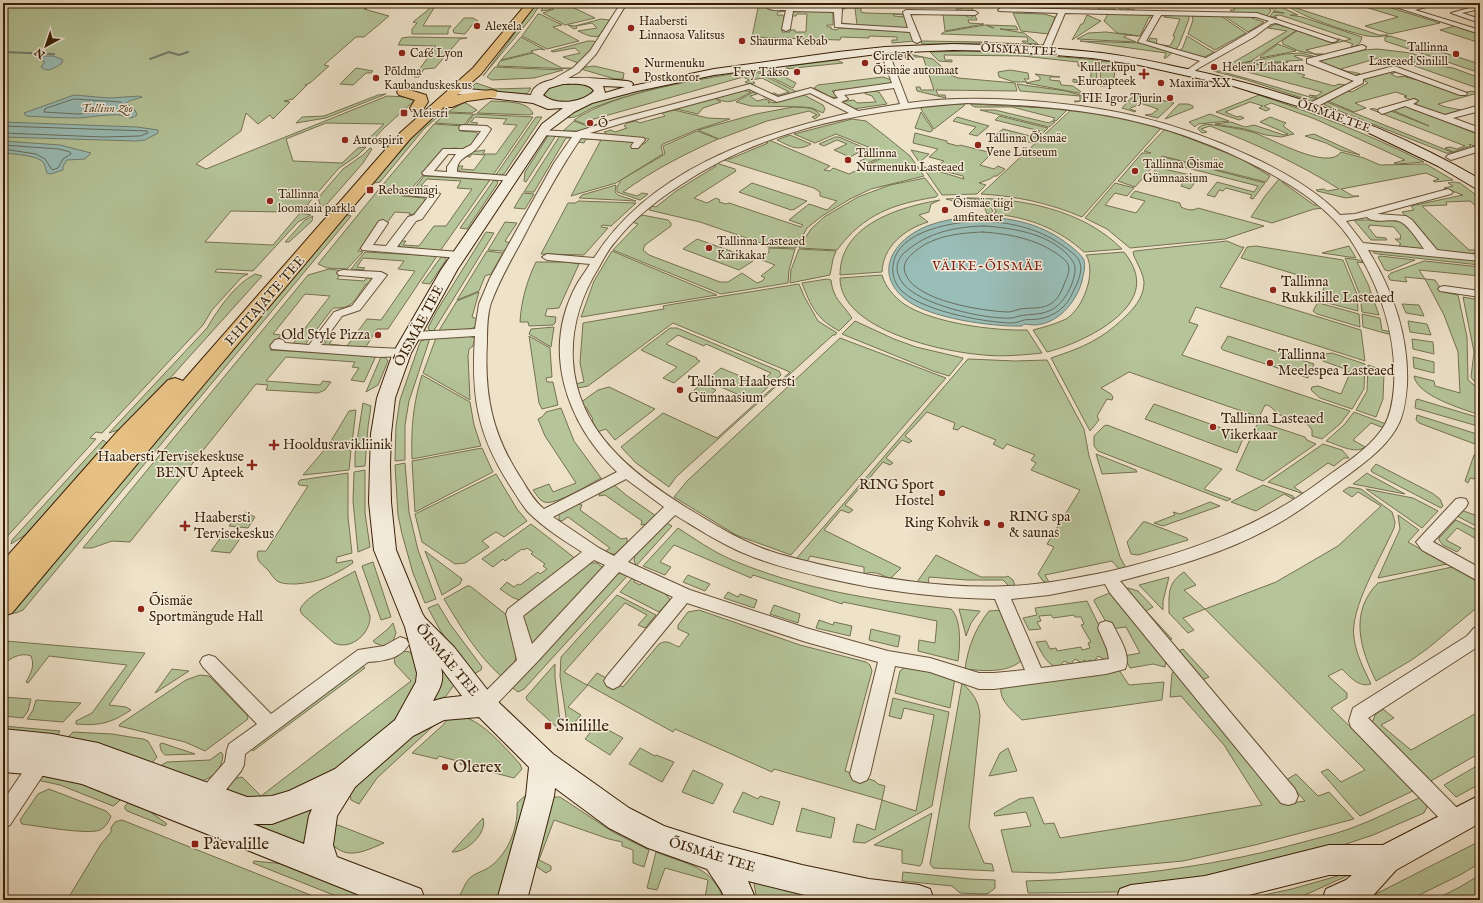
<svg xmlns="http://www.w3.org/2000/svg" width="1483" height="903" viewBox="0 0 1483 903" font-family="'IM FELL English',serif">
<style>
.green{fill:#b5c499;stroke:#767250}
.water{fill:#99bdb7;stroke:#727e70}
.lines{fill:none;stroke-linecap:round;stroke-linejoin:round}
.shore{stroke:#686e5e;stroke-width:1}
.stream{stroke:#727e70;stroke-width:2}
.minor-casing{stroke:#665037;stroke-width:2}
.secondary-casing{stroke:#381f06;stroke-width:2}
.primary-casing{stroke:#381f06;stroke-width:2}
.minor{fill:#f4ecdc;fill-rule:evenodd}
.secondary{fill:#f4ecdc;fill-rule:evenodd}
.primary{fill:#e7c184;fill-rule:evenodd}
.poi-dot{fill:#8f2418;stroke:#f4ecdc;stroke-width:1.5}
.labels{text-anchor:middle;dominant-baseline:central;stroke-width:3;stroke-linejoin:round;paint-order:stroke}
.far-poi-label{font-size:12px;fill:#381f06;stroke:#f4ecdc;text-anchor:start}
.far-street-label{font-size:12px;fill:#381f06;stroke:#f4ecdc}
.far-park-label{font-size:12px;font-style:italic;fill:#5e5132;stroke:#f4ecdc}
.far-quarter-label{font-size:13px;letter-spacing:1px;fill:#7a1f14;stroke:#f4ecdc}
.poi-label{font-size:14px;fill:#381f06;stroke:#f4ecdc;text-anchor:start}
.street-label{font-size:14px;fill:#381f06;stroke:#f4ecdc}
.near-poi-label{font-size:17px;fill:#381f06;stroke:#f4ecdc;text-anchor:start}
</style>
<rect width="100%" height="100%" fill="#eee2c9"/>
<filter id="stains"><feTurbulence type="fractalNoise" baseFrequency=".005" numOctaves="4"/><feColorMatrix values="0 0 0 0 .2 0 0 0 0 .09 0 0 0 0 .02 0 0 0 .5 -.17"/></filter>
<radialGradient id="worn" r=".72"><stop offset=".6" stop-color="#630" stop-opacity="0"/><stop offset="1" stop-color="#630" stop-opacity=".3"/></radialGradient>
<!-- green -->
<g class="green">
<path d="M3,3H364L357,6L367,8L364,9L389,16L364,37H356L324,65L329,66L310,83L305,85H307L293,99L284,101L290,102L273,119L270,115L258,124L246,113L241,131L196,164L206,169L387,96L407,97L414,101L384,128L369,144L365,142L384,124L326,123L286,139L293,161L342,163L358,148L366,147L357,156L339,168L307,205L313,206L316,209L285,208L281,212L231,211L205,242L273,245L300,213L311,215L298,222L253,271L217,269L215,272L248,274L242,277L212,310L203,325L102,433L96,432L90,438L96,439L3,541Z"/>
<path d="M434,3H437L423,26H451L448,30V34H412V29L417,23L413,22L428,10Z"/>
<path d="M537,3H541L532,17L483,76Z"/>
<path d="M545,3H581L570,6L595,18L565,25L543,13L554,9L541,11Z"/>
<path d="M759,3H765L767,8L787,11L778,12L777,15H783L784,17L782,32H790V30H795V32H806L807,14H797L796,16H792L793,11L831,12L833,13V25H827V27H831V29L837,30L839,28L911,32L915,41L892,43V40H897V37L869,36V38L841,37L840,40L752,37Z"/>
<path d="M839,3H970L973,10L957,11L956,9H962L961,6L856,4L855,8H861V12L866,13L904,14L905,15L893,14L894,16L905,17L908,28L842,26V23L857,25L855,8H845V9H841Z"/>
<path d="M980,3H1110L1116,11H1099L1098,5L990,3L991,6H981Z"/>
<path d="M1114,3H1184L1179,5L1186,3H1277L1273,9H1269L1271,11L1267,16L1247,13H1233L1230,10H1235L1232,6H1205L1206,7L1127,5L1128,9L1135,10H1121Z"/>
<path d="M1352,3H1375L1440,23L1390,34L1365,26L1398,17Z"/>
<path d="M1294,4L1299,5L1293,7L1379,35H1388C1381,37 1374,37 1367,36C1348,32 1302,17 1288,6Z"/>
<path d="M1279,6L1298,15H1290L1302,17L1362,37C1361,42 1359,45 1354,47L1351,46L1353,44L1344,41L1306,50L1315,54H1323L1319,55L1299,51L1283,44L1282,41L1298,30L1330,41L1339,39L1344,41L1351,39L1280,15L1274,16L1277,18L1270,16L1273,12L1284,13L1273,11Z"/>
<path d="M1013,13L1044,14L1055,17L1049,34L1021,31Z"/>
<path d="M538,14H540L562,25L553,27L579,41L547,49L522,36Z"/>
<path d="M943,14H965L967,17H973L972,14H974L977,20H968L969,23L984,24L945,31Z"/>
<path d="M1108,14H1155L1154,18L1149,17L1140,36L1117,33L1104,21Z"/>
<path d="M1087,15L1101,21L1072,40L1081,24H1083Z"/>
<path d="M1167,15H1189V19L1179,45L1175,51L1148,43L1150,38L1157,39L1156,44L1170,46L1175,37L1173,36L1180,19L1164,17Z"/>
<path d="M1192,16H1221L1246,33L1215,50L1188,34L1193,20Z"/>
<path d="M1224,16L1249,17L1264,22L1248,32Z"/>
<path d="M464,18H473L478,21L472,25L465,34L454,33L453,30Z"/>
<path d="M601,19L610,20L599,36C591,38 585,34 578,31L597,28L592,23L576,26L577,28L574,29L568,25L575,26Z"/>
<path d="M1275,24L1297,30L1251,61L1227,66L1287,31L1268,28Z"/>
<path d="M985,25L994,28L986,25L1016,26L1018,30L1000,29L1024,33L1038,44L1024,43L1022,41H1028L1027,37L941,34L944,32Z"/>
<path d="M1455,26L1480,34V43L1440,30Z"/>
<path d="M1106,32L1138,36L1127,35L1124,37L1136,42L1077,39L1088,33Z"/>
<path d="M1187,36L1210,50L1214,52L1203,58L1179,52L1183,47Z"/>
<path d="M1390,36L1480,64V73L1385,41V37Z"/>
<path d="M409,37L467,38L460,39L435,68L424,69L419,77H414L436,46L398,45L402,38Z"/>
<path d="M521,37L545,50L540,49L531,51L533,52L501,60Z"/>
<path d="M588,41H593L596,42L588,54L578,63L563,57L580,53L575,48L553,52L551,51Z"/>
<path d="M921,41L982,42L1043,45L982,43L925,44L921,43Z"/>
<path d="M1080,41L1142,43L1173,52L1166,58H1164L1166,53Z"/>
<path d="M1278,44L1296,51L1260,58L1261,56Z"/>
<path d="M1377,49L1411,53L1449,66L1400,60L1453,68L1480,78V89L1398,60L1390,62L1378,58L1341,69C1348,73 1354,71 1360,74L1353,76L1317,61L1364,50Z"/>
<path d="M966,51L1016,53L1098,60L1096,85L1073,82V79L1077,80V82L1091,83V68L1078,66V62L1022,56L944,55L945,60H952V62L939,61L930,52Z"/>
<path d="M533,53L562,68H573V69L497,66L500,61Z"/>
<path d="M1302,53L1316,57C1309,58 1301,54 1294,56L1303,60L1235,65L1285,54Z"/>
<path d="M908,54L933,59L951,75L958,78L1015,83L1017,91L936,90L938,95H945L946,98L917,91L916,87H920L921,90H934L923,57H910V59L906,60L905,55Z"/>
<path d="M837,60L843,63L785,69L789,66Z"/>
<path d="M1101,61L1116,62L1113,86H1100Z"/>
<path d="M1288,62L1278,67L1305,75L1302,77L1334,86L1339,84L1345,85L1320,99L1309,95L1317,96L1322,92L1229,67Z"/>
<path d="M594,66L624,73L623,79H615L581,69L586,67Z"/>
<path d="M495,67L563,70L534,78L492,80L487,77Z"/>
<path d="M356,68L373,71L371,73H366L353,85L340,84Z"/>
<path d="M762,69L773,71L796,83L793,88L756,70Z"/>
<path d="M753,70L797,92C787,95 780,98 771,94L774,93L779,95L789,92L762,78L752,80L755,83L749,84L745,82L750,80L743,77L587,121L593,125L601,124C591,127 584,124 574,120C619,90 701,80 753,70Z"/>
<path d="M1010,70L1028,73L1029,79H1024L1027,82H1014L999,77L998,72Z"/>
<path d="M1213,71H1219L1245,78L1320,100L1311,101L1247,80Z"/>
<path d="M1392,71L1396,72L1391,74L1397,77L1409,76L1406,77C1412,79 1418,80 1423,81L1422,82L1449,90L1458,94L1472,91L1478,93L1438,104C1446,108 1453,108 1461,110L1444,115L1413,105L1417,103L1404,97L1407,96L1396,92L1355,103L1366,108L1354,112L1328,101L1347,91L1352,92L1368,83L1365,81L1364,78Z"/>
<path d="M727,73C681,82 638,91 595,107C581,112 578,120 564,117L591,103L627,92L709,74Z"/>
<path d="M1035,74L1060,77H1050V80L1060,81L1061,85L1073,86L1084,94L1026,83L1040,80V77Z"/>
<path d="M883,77L892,80L893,84L832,91L840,98L830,97L814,88L818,85Z"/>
<path d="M476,83L494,89L531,88L527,94L469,90Z"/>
<path d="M579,83L591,87L593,90V93C578,104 560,105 544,97L543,93C553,83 565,84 579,83Z"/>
<path d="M1017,84L1066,91L1094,99L1075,102L1074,101H1080V96L1020,91Z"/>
<path d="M743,90L751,92C738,99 730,106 715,98Z"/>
<path d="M874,91L879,92L887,104L853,109L840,102L854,100L857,103L876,102L872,96L866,94L863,92Z"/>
<path d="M753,92L757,94L750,96L757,101L765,99L770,101L768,103L771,102L774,103L802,94L823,105L825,109L823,113L812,108L804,107L751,106L736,102Z"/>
<path d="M386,94L326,118L296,123L302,117L324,116L378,95Z"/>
<path d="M1135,94L1174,103L1158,118L1145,115L1152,114L1158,109L1140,103L1134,107H1132L1130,109L1136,111L1135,112L1122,108Z"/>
<path d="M1259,95C1316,114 1371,135 1424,162L1397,164L1394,163L1405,160L1315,119L1271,103L1264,106L1270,109L1266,111L1259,108L1263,106L1250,102L1225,112L1237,117L1240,116L1244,118L1239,120L1216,112Z"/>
<path d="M714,98L721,102L703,108L698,114L676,109Z"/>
<path d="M491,101C503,102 528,100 533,114L529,115L477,113Z"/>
<path d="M464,102L477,110L472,113L448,112Z"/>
<path d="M1327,102L1454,153H1446L1327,106L1324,104Z"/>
<path d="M964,104L965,105L934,129L921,109L922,106Z"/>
<path d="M971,104L1068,109L1056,121L1053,120L1055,118L1012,107H975L971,105Z"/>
<path d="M1179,104H1188L1193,106V108L1165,119Z"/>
<path d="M447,106H450L424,129L380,182L374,183L375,179C399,151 419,129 447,106Z"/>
<path d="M1406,106L1409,107L1480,135V141L1474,146L1469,144L1471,146L1453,152L1445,148L1450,147L1457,149L1465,146L1370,109C1378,107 1381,114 1391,111L1429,126L1392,110Z"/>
<path d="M793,107C802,108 815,106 820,115L815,119L812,117L817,115L809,111L767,121L719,139L698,130L756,114Z"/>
<path d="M1073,108L1163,126L1082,217C1049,203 1016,196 981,194Z"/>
<path d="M674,110L708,118L730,119L696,130L663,144L661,146L663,154L616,183L571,196L601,140L586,139L584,143L578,142L584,136L644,144L649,139L608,135L604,132L611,130L615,132L627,128L624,126L627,123L636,121L640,123L643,122L665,116L662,113Z"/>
<path d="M980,110H995L1049,123L1052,121L1055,122L1049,127Z"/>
<path d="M921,112L933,130L930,132L915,128Z"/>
<path d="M447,113L473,114L464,125L435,123Z"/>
<path d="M474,114L533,117L493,175L462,172L457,169L458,166H463L461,169L474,170L485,155L472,154L470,157L465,156L471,152L485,150L483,154H496L517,125L503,124L507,119L475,117L471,122L478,123L476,125H466Z"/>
<path d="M1210,114L1229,121L1198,124L1195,127L1189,122Z"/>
<path d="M999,116L1048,128L1039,137L1035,136L1040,131L995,120Z"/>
<path d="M536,117H542L504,174L495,176Z"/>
<path d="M957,117L989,126L977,136L969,134L976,127L953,121Z"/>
<path d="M1270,117L1286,123L1283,126L1294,134L1281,137L1266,135L1245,129L1215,124L1231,122L1245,127L1254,125L1284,135L1288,134L1260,122Z"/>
<path d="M852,119L866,121L888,138L910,156L924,176L871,189L850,199L822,216L807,228L796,248L768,247L764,244L700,222L649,210L652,206L656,207L676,191L716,166L711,164L716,163L735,169L736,171L694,198L707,203L716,198L720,200L719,202L726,204L729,203L801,227L803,225L789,220L809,204L827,210L837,201L820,196V192L814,188L724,160L723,158L730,159L768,143L764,140H769L830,166L824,170L830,171L833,168L849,174L888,155L836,134L815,143L794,134Z"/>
<path d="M574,121L590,127L580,131H563Z"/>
<path d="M434,124L463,126L460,131L476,132L478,134C474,139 470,151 462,149C459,149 455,147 450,149L425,173L411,189L380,188Z"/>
<path d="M1206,124C1222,126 1237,128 1252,132C1269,137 1328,172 1341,152L1364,158L1380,165L1426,164L1453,180L1435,182L1433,181L1439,179L1426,173L1341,189L1353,196H1359L1346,198L1317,191L1316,190L1324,189L1327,191L1339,189C1298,163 1255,144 1210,126L1201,129L1207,132L1202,133L1198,129L1199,127Z"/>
<path d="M1003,129L1038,138L1033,143L1005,136L1001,139L1005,141L1003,142L991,139Z"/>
<path d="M1165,129L1240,158L1270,176L1266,182L1162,156L1135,187L1118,181L1142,153H1151L1144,151Z"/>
<path d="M697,131L718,139C683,155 655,169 623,192L637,196L642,193L648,194L640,200L617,192V187L621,180L665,154L663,146Z"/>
<path d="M915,133L947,141V143L958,146L960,145L992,153L980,165L994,169L998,166L1005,169L997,176H994L990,179L979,183L986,185L977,194L942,195L911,150L929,154L921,161L924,167L964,179L963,176L944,171L938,165L944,161L929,157L938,149L913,143Z"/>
<path d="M557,134L526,182L524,181L525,172L548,136Z"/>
<path d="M561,134L572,136V138H566L534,192H524Z"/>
<path d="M1314,134L1360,155L1340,150L1326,143L1305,136Z"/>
<path d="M790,135L811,144C797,152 790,146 777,140Z"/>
<path d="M835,137H839L881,155L879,158L866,164L860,161L873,155L863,150L850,157L834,150L847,144L837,140L824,146L819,144Z"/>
<path d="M370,148L372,149L363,163L327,204L321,207L318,198L343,169L363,155Z"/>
<path d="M1164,157L1172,159L1265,183L1253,199L1250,198L1252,195L1226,188L1223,191L1219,190L1215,197L1207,195L1217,182L1254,192L1258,186L1168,163L1164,169L1199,177L1190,189L1181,186L1184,181L1153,173Z"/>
<path d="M424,176L490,180L440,251L400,247L399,244L402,241H406L403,245L419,246L434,226H446L472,189L457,188L461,181L427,179L421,186L428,187L426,190L414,189Z"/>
<path d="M925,178L938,195L936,197C893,204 864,214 837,250L799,248L811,229L824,217L858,197L890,185Z"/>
<path d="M1279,179L1287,181L1282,182L1314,205H1321L1324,208L1314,209L1272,223L1251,217L1265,196Z"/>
<path d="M494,180L497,181L498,183L467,229L460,228Z"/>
<path d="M1453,182L1460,183L1480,198V209L1470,201L1446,202L1447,205L1422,206L1469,250H1480V253L1465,254L1436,251L1402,212L1414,210L1411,206L1463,195L1444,188L1453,186L1448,183Z"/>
<path d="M752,183L807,201L795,209L791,210L739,192Z"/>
<path d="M1115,183L1134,188L1127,196L1115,193L1105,205L1136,213L1145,201L1130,197L1135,191L1180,203L1181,207C1187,210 1193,211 1198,208L1264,226L1225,239L1130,248L1107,229L1085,218Z"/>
<path d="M616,185L615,192L618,195L636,201L579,198L582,195Z"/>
<path d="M379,189L407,190L402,196L424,198L425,200L414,214L409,215L410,213L395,212L387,223H381L358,251L363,252L347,269L327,268L318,264Z"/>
<path d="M523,193L534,194L525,209L514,208Z"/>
<path d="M966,198C1021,198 1082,209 1122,249L1084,252C1059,229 1028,217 994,214L996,211C991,200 977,199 966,198Z"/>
<path d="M946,199C959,198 985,196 993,211L991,213L987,214L984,206C971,206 958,202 946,199Z"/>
<path d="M940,200L931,204L929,212L919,215L928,222C905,229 883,246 882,272L840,275C840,224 900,207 940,200Z"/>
<path d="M578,201L636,203L611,226L602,225L601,227L608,228L584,255L541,254L568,203H576Z"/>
<path d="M345,214L351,216L23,610L16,613H12Z"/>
<path d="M642,215L668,220L671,223V226L645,245L643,250L649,255L720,282H728L742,273L757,283L762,281L765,278L761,276L775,265L762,260L769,252V248L795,249L789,270L788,283L721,294L613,250L638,224L632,222Z"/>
<path d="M313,216L312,221L289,242H285L305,220Z"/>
<path d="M1354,220H1400L1405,223L1427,251L1401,248L1399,245L1401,244L1395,239H1401L1400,237L1401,236L1394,227L1369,225L1370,226L1368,227L1376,237L1386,238L1387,240H1371Z"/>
<path d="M505,222L517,223L505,241L510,243L504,251L488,250Z"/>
<path d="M486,232L494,233L433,332L429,330L428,328L436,312Z"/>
<path d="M697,239L753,259V261L739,270L683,249Z"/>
<path d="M1227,241L1241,247H1244L1220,287L1361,330L1365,361L1196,307L1189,322L1198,325L1182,355L1350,411L1340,424L1322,439L1312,436V430C1303,416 1292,421 1280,415C1274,412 1272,405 1265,405L1259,417L1129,372L1101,388L1111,394L1113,397L1112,400L1107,399L1097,416L1099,420L1090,431L1051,358C1084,347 1103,339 1128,314C1137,305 1144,295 1144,282C1143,273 1137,263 1134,256L1133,252L1135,251Z"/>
<path d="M1256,246L1343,260L1357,294L1358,311L1320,301L1325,283L1241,258L1247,247Z"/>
<path d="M1349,246L1356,258L1322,253Z"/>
<path d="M799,249L836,251L833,259L830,275L790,283L791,270Z"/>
<path d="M1372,249L1480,261V265L1378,254L1374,253Z"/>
<path d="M487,251L503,253L491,274L485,276L479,291L457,300Z"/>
<path d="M612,251L717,295L581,317L594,281Z"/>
<path d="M365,252L437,256L388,329H377L364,350L323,346L328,339H333L329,344L347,346L367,319L381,320L415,271L398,269L404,261L363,258L357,267L365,268L363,270L351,269Z"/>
<path d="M1124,252C1132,262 1139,275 1136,289C1129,321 1075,345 1047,352L1033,330C1044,327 1056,324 1066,319C1083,309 1097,272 1086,255Z"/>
<path d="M1380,256L1415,260L1389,271L1385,270L1378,257Z"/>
<path d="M441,257L446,258V260L430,284L422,283Z"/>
<path d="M1345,258L1359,260L1365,263L1357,262L1368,284L1379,315L1362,312L1360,295Z"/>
<path d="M1424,261L1480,267V276L1419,270L1425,279L1435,280L1443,292L1458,295L1467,337L1468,380L1480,390V415C1463,409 1417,396 1414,376L1434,381L1435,386L1460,393L1458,352L1444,315L1425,279L1405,277L1407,282L1390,280L1388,276L1391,273Z"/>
<path d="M536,262H568L579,264L559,308L547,309L545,316L556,317L555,323L553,325L529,326L528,322H520C521,302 527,280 536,262Z"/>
<path d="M329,269L343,271L337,279L364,281L368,277L374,280L372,284H366C355,299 354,309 333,308L304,346L292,345L330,296L305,294L273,334L281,335L270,350L376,356L364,382L351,380L359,368L352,367L355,362L286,357L266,381L320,385L323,381L331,382L325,390L318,393L266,390L268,385L256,384L130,542L112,541L92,548H83L308,275Z"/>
<path d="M255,274L262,276L172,376L121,429L109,433L207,328C219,308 234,285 255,274Z"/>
<path d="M882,275C885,286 894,297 904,304C932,323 994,331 1027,330L1042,353C1023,355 1003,357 984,355C943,352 840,330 840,278Z"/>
<path d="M827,279L831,280C833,299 842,303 852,318L839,331C817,319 811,307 802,283Z"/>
<path d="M799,284L804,296L818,321L837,333L835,335H833L676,477L669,487L636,463L621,447L663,413L717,438L790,372L673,323L588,386L578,388L575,384L584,382L580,363L583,323L664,309L663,306L680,303Z"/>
<path d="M479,292L472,317L477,319L475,327L470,329L438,332L457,301Z"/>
<path d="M1463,297L1480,300V387L1473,380L1471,377L1474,352Z"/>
<path d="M1319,303L1359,314L1360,327L1317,314L1313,311L1317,304Z"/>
<path d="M1402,304L1419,305L1424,316L1406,313Z"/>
<path d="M1362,314L1380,318L1382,330L1392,332L1388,334L1363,327Z"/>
<path d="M855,321L894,339L916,347L963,358L962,360L949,376L933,371L842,334Z"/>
<path d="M1408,321L1427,324L1431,335L1410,332Z"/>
<path d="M554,327L551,347L529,334L531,329Z"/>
<path d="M670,328H677L779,371L781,375L753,401L714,384L710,387L716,390L707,398L693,391L721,368L759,384L771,373L706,344L704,346L678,335L666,344L697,358L696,359L700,361L674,383L663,378L677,367L641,350Z"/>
<path d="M468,336L475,338L473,346L469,349L468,356L470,400L423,373L436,338Z"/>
<path d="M529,336L550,348L552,377L546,378L547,382H553L558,405L542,409L539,403Z"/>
<path d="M1228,336L1314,364L1308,378L1223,350L1221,348Z"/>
<path d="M430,338L409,401L405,425V460L395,461L396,426L400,400L419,345L421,341Z"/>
<path d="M840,338L946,378L791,555L736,535L674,497L687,481Z"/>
<path d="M1412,339L1433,342L1434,354L1413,349Z"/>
<path d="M1332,353L1365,364L1364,389L1352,409L1320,398L1311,390L1312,387L1318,386L1341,394L1350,373L1345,369L1323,361L1325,354Z"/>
<path d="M381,357L386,358L388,361L378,385L366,392Z"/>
<path d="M1413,357L1434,362V373L1414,368Z"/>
<path d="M969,359L1015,361L1047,360L1084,429L1089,456L1120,557L1126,568L1119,569L1112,561L1045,575L1050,584L1043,581L1038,574L1054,547L1047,544L1080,490L1031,470L1036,463L1031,460L1035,455L1007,444L1003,449L993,444L996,440L962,426L958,430L953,429L955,423L927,412L905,436L912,441L909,443L902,440L886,458L893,463L890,465L883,462L867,481L874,486L870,489L862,485L845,505L853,510L849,513L841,510L824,530L901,568L890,579C883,575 873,570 864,574V567L810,556L807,562L796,559L967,360Z"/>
<path d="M1368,365L1389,372L1395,376L1384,374L1383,399L1376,417L1356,410L1367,391Z"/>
<path d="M422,375L470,402L474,425L481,446L412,459C411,428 413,404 422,375Z"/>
<path d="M609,387L655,409L615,440L606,429L597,432L591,423L593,419L586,407L582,408L580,403L598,390Z"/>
<path d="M1417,399L1480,418V426L1474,425L1415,408L1416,400Z"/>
<path d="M363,403L371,406L368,427L365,466L355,467V454Z"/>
<path d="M1154,404L1244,436L1237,453L1145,419Z"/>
<path d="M561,408L574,441L601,478C590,484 555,506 544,502C539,500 536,494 533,490L549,484L553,492L576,483L545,436L538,419L542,417L546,412Z"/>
<path d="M356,410L352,443L331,441L349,411Z"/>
<path d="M1354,412L1386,424L1384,428L1371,423L1353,440L1365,447C1355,455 1337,444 1326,441L1344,425Z"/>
<path d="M1417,415L1480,435V446L1419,423L1416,420Z"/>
<path d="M1259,423H1263L1305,437L1307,440L1316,444L1263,481L1236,470L1256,426Z"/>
<path d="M1107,425L1222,469L1204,489L1231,499L1227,501L1098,451L1094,446V436L1104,426Z"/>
<path d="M103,440L107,443L105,446L25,535L11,544L12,540Z"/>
<path d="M1323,444L1342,450L1349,458H1344L1334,466L1328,463L1294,487L1304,494L1268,482Z"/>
<path d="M326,448L351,450L349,470L303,475Z"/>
<path d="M482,448L493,472L415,512L412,461Z"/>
<path d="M1478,453H1480V467L1474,479L1470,478L1468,483L1465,481L1474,455Z"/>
<path d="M1096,454L1136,470L1137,472L1102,474Z"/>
<path d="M405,463L409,512L418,550L436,599L425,603L413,573L402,534L398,515L395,465Z"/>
<path d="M1376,464L1432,493L1440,499L1443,506L1441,508L1372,472L1371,470Z"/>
<path d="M365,470V513L370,547L358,552L353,501L354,472Z"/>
<path d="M348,473V517L352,553L337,557L336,562L337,563L352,560L353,563C333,576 320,582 296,584C290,584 282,584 277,581C273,578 270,572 267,569C261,564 255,559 258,551H266L308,486L299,485L298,483L300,480Z"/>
<path d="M1367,473L1370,475L1405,494L1353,484Z"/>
<path d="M496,474L517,509L527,521L504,537L496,532L482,541L489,547L465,563L455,564L422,542L415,514Z"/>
<path d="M613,484L626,495L656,516L648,524L641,525L642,521L605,495L599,496L601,491Z"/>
<path d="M1263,485L1293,496L1295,500L1284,494L1256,511L1231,502Z"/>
<path d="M1349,487L1361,489L1392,512L1395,522L1394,528C1382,556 1349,609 1354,638C1356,654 1364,669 1371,684C1359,688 1349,676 1342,669L1328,676L1347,693V698L1331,708L1415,790L1360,816C1346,802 1335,787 1321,772L1328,769L1341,782L1365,770L1205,609L1183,618L1194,630L1188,633L1169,613C1169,595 1167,583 1184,572L1196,585L1184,590L1205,609L1276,582L1338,546L1381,506L1358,492L1352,497L1343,491Z"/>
<path d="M1366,489L1413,498L1438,511L1422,528Z"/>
<path d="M1210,502L1220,506L1163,526L1154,523L1175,515L1173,512L1180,514Z"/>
<path d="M578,504L582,505L580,510L621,539L627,538V543L615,554H607L606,551L610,548L568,517L562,521L559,520V515L560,512Z"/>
<path d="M1461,510L1480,517V528L1453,514Z"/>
<path d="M245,512L255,517L248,528L229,526L233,521Z"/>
<path d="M1398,515L1419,530L1408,542L1447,564L1378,578L1400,529Z"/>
<path d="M1456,520L1480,532V541L1457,528L1446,540L1461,548L1457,552L1443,545L1439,540V538Z"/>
<path d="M665,522L672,526L636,566L634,560L635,555Z"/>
<path d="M1143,522H1146L1187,538L1188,540L1138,555L1131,554L1127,542Z"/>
<path d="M531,524L576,559L523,600C513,600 508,594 500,589L507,582L514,587L518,584L520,585L538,572L540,574L547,569L543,566L545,564L531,554L533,552L527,548L524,550L522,549L505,561L503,559L493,567L482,559Z"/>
<path d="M678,528C695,539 712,551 730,559C799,589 877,601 951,609C962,620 960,646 958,661L918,651L919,640L935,643L937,621L843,602L842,604L753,575L751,578L674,545L660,562L671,567L665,575L643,566Z"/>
<path d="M225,532L244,533L230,553L211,551Z"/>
<path d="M425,551L462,579L460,584L442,595Z"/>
<path d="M936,555L981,577H1006L1008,576L1013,580L1015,586L1011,588L1003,580H967L929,577L928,585L917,582Z"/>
<path d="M373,562L391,617L381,620L362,566Z"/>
<path d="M592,563H597L602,567L601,570L532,644L530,643L523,617L524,614L578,569Z"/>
<path d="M1452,567L1480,583V605L1427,649L1410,661L1376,681C1360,649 1349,612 1378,583Z"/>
<path d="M355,571L370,616C371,633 351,651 334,643L302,614L300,610C304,596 342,579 355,571Z"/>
<path d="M620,573L628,575L524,689L518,692L510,686L614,574Z"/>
<path d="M688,575L710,584L705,591L683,582Z"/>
<path d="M633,577L636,579L634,582L640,585L643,582C653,586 664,589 670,600L659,612L620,592Z"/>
<path d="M1169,577L1163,601V610L1139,585Z"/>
<path d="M467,586H470L508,616L516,651V658L514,664L502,677C477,655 461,627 444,599Z"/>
<path d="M1128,588L1138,591L1153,607L1146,611L1172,639L1166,642L1124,589Z"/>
<path d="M728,592L738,597L740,594L757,600L754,608L724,598Z"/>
<path d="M1112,592L1166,659L1165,667L1153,664L1130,668L1124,656L1140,653L1126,627L1110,629L1094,601L1095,599Z"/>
<path d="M617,595L656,615L645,628L638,625L647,615L625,603L564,672L587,685L597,673L623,687L659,644C667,639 671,644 679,647L689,634L678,629V625L688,612L699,610L800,645L866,662L870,665L872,671L845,771L875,781L878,784L885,786L882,800L916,811L934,715L904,708L901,719L889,716L893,698L949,712L932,806L865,843L853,842L857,824L875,830L882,800L774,769L772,772L675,729L673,732L588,685L568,707L581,715L568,730L560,676L561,657Z"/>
<path d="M1087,601L1111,650L1108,661L1098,656L1094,662L1090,660L1087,662L1084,660L1082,663L1075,659L1071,664L1064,661L1058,668C1045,663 1042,653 1036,642L1046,641L1050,649L1056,648L1057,651L1081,647L1082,650L1090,648L1088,643L1091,642L1081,625L1084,624L1081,617H1075L1074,615L1053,618L1051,615L1039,616L1041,621L1037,622L1041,629L1029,630L1023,618L1037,615L1035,608Z"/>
<path d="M438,604L450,624L482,667L481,670L472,675L440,630L428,608Z"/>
<path d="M774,605L800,614L798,623L770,614Z"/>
<path d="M959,609L980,611L971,623L966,636Z"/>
<path d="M1003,610L1025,657C1011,674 983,671 965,669C968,647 975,629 989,611Z"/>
<path d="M819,620L833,625L834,622L852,626L850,636L816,628Z"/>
<path d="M393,623L396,633L393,641L383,646L375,643L373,641L388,629Z"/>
<path d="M871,629L900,636L898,647L869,640Z"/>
<path d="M6,641L145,653L109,705L126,707L131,710C111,723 100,726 76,724V721L92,713L127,665L49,656L28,683L26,682C31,673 35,666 31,656C21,652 10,658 3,665V644Z"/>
<path d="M1183,649L1209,677L1198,682L1174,653Z"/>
<path d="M403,651L410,652L417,663L418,687L405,707L393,721L341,766L311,786L255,801L228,791C228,783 234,778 242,777L261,796L411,681L395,664L394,657Z"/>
<path d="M555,664V677L561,731L527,700L526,697Z"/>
<path d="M363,666L365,668L253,751L250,748Z"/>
<path d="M906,667L950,676L955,678L950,708L895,693L900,671Z"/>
<path d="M172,669L189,671L155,693Z"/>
<path d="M442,669L454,685L443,700L428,707L441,679Z"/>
<path d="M1119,670L1129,685L1164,682L1162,700L1022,720C1013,711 999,701 1001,687Z"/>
<path d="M1174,672L1285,804L1305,801L1286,780L1296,774L1318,796L1329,792L1354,819L1255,845L1183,861L1053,873L1012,872L1001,830L1031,826L1026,812L995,816L994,813L1019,799L1033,797L1044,824L1054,823L1060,838L1262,805L1224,745L1181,696L1170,697L1172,673Z"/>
<path d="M200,675L209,676L212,679L247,715L248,719L205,751L185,742L119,726L120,724L186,680Z"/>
<path d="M962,683C973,693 979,701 980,716L969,827L984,863L992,864L994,871L933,868L930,864Z"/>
<path d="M3,697L31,699L28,711L23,718L3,716Z"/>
<path d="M36,700L81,703L63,722L27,719L33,710Z"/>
<path d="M1383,709L1394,718L1381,725L1411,750L1480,711V753L1429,782L1372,723L1375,715Z"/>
<path d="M450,716C454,716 459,716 463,717C483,721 506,749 520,764L522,769L514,778L460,764L461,762L439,756L437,759L412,753L443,725Z"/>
<path d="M442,718L377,778L359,804L351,800L350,795L357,783L412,734Z"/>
<path d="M597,724L623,738L610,755L585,739Z"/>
<path d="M3,726L60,731L56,738L3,733Z"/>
<path d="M73,732L112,734L143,739L148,741L157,757L152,763L66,739Z"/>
<path d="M162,743L195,754L165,755C161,752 160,748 160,744Z"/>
<path d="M640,748L655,756L656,755L674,762L662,782L629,764Z"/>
<path d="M1008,748L1017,771L989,776L1000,753Z"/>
<path d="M221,752L223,755C222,768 215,776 202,781L160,766L167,762L210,760Z"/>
<path d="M1480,764V784L1456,797L1444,785Z"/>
<path d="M693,770L723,784L713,804L682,792Z"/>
<path d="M46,775L80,782L122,798L116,804L113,806L60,785L37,780Z"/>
<path d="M49,789L106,811L111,816C109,822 106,827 100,830C88,835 38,826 22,824L20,820L38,794Z"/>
<path d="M743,792L758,799L760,796L780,802L773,825L733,812Z"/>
<path d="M526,795H528L499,900H466L459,897C462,892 465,883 469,879C474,873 485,871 491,866C509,852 519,826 517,803Z"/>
<path d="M554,797H560L613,832L649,850L644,867L633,863V850L622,846V842L609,839L554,820L539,860L551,866V870L546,873L537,867L534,854L550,800Z"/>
<path d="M1421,797L1427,807L1424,813L1373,835L1316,854L1184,884L1116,892L1028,893L1026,881C1118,878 1207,868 1296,844C1314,839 1332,835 1349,829C1374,820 1397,808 1421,797Z"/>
<path d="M130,801L148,810L167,824L165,826L127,811L125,809V806Z"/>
<path d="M314,806L306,845L249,823Z"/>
<path d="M802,808L835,818L831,838L796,831Z"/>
<path d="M932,813L922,863L920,866L902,863V850L874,845Z"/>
<path d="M483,818C488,833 466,853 452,852Z"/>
<path d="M122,820L323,900H67L101,844L111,832V828L115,822Z"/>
<path d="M338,825L384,843C365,851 347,861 331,843L335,826Z"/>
<path d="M1480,841V863L1460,875L1409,900H1364Z"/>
<path d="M656,852C686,864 712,866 724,900L705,898L708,880L665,868L657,890L647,888Z"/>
<path d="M254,861L285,864L378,900H346L253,863Z"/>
<path d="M903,872L970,879L995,880V888L989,893L984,894L960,893L952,886L902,881Z"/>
<path d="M1348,873L1349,875L1294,900H1240L1292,889Z"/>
<path d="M1480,875V895L1472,900H1434L1458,888Z"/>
<path d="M753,878L849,900H757Z"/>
</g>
<!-- water -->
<g class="water">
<path d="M39,56H54L63,60L61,64C54,68 48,73 41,67L45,62L37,58Z"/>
<path d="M74,95L109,98L140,96L142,97L129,101L126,103L135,110L137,115C129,121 127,116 120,115C107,114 93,117 79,118C62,118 44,117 26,116L24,113Z"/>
<path d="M3,122L137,127L158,130V133L145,140L136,141L3,137Z"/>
<path d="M3,141L60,145L91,153L85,159L67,160L63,166V170L51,174L47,173C46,170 45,166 44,163C38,155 13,154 3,153Z"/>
<path d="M983,217C1015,218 1044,225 1069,245C1074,249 1081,254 1084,260C1086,267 1083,275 1082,281C1076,303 1057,325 1033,325C1030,325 1027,324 1024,324L1022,326C992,327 928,318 905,299C871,271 896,237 930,225C947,219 965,217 983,217Z"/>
</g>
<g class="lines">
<!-- shore -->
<g class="shore">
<path d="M74,99L121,102L130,112L128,114L121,111L78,114L44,112L45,109Z"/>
<path d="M3,126L147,131L148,133L140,136L104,137L3,133"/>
<path d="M3,145L59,149L70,152L71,154L63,159L58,168L52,170L45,159L36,154L3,149"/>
<path d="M984,221C1014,223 1041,229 1066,248C1071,252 1078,256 1080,263C1083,272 1077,284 1073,292C1067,307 1055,316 1039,319C1034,320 1029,319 1024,320C1019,322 1015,323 1010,323C982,322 917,310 899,288C894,281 892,273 893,265C897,230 956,221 984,221Z"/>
<path d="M984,226C1014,228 1053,234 1072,260C1078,267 1074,278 1071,286C1067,295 1061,304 1053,309C1044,314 1036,314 1026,315C1021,315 1017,317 1012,318C986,320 916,304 902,282C900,280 899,276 898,274C895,266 899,257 905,252C929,232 954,227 984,226Z"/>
<path d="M983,232C1012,234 1042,240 1065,260C1072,267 1068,275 1065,282C1062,290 1059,298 1052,303C1042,310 1031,307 1020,309C1016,310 1012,312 1008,312C982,311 917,301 906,275C902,267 905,260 912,254C931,236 958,233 983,232Z"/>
</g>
<!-- stream -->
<g class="stream">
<path d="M3,52L54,54"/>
<path d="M150,59L169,52L179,55L188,52"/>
</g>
<!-- minor casing -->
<g class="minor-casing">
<g id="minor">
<path d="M621,3H627L596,54L579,72L556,85H550V81L573,68L590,51Z"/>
<path d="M764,3H770L773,6L834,8L835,3H841L842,10L841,24L908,28L903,12L906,10L975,11L978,13L975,15L910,14L921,41L917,43L913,41L910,32L835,27L834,12L793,11L790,29L786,31L782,29L786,10C778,10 767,12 764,3Z"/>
<path d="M1383,3H1393L1408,8L1428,3H1440L1415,10L1480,30V34Z"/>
<path d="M1480,5V9L1462,13L1480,19V23L1451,13Z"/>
<path d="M1001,8L1257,13L1338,40L1334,42H1331L1276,23L1271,24L1254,37L1199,68L1190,74H1187V70L1200,61L1138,42L1154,15L1065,13L1049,51L1045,53L1041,51L1058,13L999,11L998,10ZM1161,15L1256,17L1269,21L1206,58L1146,41Z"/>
<path d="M1362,45L1366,47L1365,49L1318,61L1356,76L1394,66L1467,93L1466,95H1460L1394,71L1363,79V83L1314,108H1308L1307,106L1308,104L1354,81L1307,63V59Z"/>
<path d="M885,59H888L892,61L908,103C943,98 980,98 1016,100C1103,105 1174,120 1252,157C1284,172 1316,190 1340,215L1355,214L1448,189L1453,192L1451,194L1377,214L1406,216L1412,220L1437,250L1480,255V261L1368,250C1393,291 1409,336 1407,385C1406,397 1405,409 1400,421C1390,444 1368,460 1348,475C1322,494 1297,514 1268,529C1222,554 1170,568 1120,581L1295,789L1298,796L1295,803L1288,805L1281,803L1110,593L1105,584L1049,595L1011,599L1041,668L1109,659L1107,649L1098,628L1100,623L1106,621L1112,623C1118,636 1132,655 1125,669L1106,674L994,689H979L930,672L895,666L870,774L867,780L860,783L853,780L850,774L878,662L806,642L687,603L619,686L613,689L607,686L604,681L607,676L673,597L619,572L538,661L490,711L484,713L478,711L475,705L478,699L517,660L506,614L508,609L582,552C563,540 544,528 528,512C521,504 515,493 509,484C477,434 471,395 475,336L412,340L408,339L406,336L408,333L412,332L475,329L479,304L490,278L554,163L572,137L543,135L539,132L540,130L576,132L617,119L750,84L778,97L811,88L834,99L838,98L834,93L835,91L892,83L884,61ZM894,88L900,104L858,111L841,102L848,99L844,95ZM749,89L777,102L810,93L849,113C754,135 649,171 594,258L547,254L542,257L547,260L590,264C586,271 581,277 577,284C540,351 567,423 617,472L544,509C534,501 528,490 522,480C492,435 484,395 487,342C487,330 487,315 491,303C499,281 511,260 522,240C540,205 559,170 581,138L634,142L631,146L632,148H638L645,140L644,138L590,133L623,123ZM967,103C1077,106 1161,117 1260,168C1294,186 1328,207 1350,239C1378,282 1397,333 1394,386C1393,400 1391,414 1384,426C1370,449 1342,465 1321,481C1258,528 1187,553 1111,571C1077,578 1042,585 1008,586C949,589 889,580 831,567C811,562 790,558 770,551C740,541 714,524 687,508C660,491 634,473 613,450C563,396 561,328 599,267C604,258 609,248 616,241C633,219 656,201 679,186C764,128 867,110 967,103ZM1367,217C1375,225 1392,217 1401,222C1410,227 1418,241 1424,249L1363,243L1346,221ZM626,479L664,507L614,556L599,548L553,517ZM675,515C697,528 718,542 741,552C769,564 797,571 826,578C882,591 938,598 995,599L1025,670L994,673H979L930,658L888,651L806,628L690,590L628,562ZM594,560L605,565L532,644L523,616Z"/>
<path d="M1414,99L1418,101L1413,104L1445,115L1480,105V111L1453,118L1480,128V134L1405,106L1382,114L1378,111L1379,109Z"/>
<path d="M463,125L487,126L491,129C487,135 483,142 478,147C470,157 457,156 457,172L509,176L512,177L514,179L512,181L424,175L422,173L424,171L443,149H463L471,145L481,131L460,130L459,128L460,126ZM448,154H456L447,167V172L434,171Z"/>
<path d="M1480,145V151L1451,160L1446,157L1448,155Z"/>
<path d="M407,190L435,191L440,194L422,219L416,221L397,247L459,252L463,253L464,255L463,257L459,258L362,250L361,248L379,221L383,220L388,223L373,245L386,246L408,217L414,215L428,197L404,195L402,193L404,191Z"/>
<path d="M343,270L381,272L387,275L360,310L342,316L321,345L402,349L406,350L408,353L406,356L380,357L272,349L270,346L275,340L279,339L283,340L285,343L309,345L334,312L352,306L373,278L339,275L337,273L339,271Z"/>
<path d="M1444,286L1480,291V297L1440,291L1438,289L1440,287Z"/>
<path d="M1461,498L1466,499L1468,503L1466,507L1433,542L1480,568V582L1422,550L1416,542L1456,499Z"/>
<path d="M1480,626L1479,646L1368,718L1464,815L1467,822L1464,829L1457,832L1450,829L1351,727L1349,721L1353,708L1467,636L1474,628Z"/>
<path d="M400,637L406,639L409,644C401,659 383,661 368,662L245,754L244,765L241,771L212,807L205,809L198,807L195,800L198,793L225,762L227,750L229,744L257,724L203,667L200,662L203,657L209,655L215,657L271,714L358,650L384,646Z"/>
<path d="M42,751L49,754L52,760L49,766L10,825L3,828V801L35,754Z"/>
</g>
</g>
<!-- secondary casing -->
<g class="secondary-casing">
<g id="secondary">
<path d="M953,44C999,45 1046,47 1092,52C1124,55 1155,62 1187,69C1290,91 1389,126 1480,179V189L1475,188L1438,166L1365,131L1307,109L1233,86L1139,65L1092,58L1008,51L953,50L885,53L714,75L637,91L592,103L574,112L550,130L457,270L411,353L395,398L391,434L390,465L391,502L396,550L422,613L425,618L454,647L493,697L553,754L629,808L664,826L717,843L802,865L869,879L919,885L930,889L934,900H825L748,881L756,900H726L721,890L707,869L648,848L609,828L555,788L554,796L527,900H497L526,796L529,767L479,717L444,720L413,736L355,787L337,816L333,845L337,857L421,889L425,900H372L82,784L39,775L3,772V729L52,734L98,743L247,797L272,796L289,791L335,769L395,720L416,682L417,673L405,627L374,550L369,502L370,465L371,434L377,398L393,353L441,270L542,124L563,108L548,109L533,103L457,94L453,93L451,91L453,89L457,88L531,95C536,69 608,80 627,81L631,82L633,84L632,86L714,69L838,52L885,47ZM563,84C573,84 589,82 594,91C582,103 556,106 543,95L549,88ZM603,86L625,87L605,93ZM441,668L462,696L444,698L433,701C439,690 445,681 441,668ZM312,809L309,816L304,844L253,824H272Z"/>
<path d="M1480,795V823L1396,870L1369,900H1322L1326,889L1346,880L1352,875H1329L1229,900H1116L1120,889L1131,885L1205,876L1329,845H1383Z"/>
</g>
</g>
<!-- primary casing -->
<g class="primary-casing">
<g id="primary">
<path d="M527,3H537L481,74L457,95L491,90L496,91L497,94L496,97L467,101L452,107H444L410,139L12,613L3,616V561L116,433L168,380L175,378L183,381L400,133L473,68Z"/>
<path d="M403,88L426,95L428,102L422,111H412L410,108L415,100L399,95L397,92L399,89Z"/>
</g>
</g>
<!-- minor -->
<use href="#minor" class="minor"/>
<!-- secondary -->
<use href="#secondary" class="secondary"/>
<!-- primary -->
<use href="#primary" class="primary"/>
</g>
<!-- markers -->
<g class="poi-dot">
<circle cx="477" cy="26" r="4"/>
<circle cx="631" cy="28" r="4"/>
<circle cx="742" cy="41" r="4"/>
<circle cx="402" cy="53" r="4"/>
<circle cx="1456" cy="54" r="4"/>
<circle cx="865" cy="63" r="4"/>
<circle cx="1214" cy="67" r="4"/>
<circle cx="636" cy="70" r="4"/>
<circle cx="797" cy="72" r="4"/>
<path d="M1142 68h4v4h4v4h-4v4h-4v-4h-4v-4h4z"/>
<circle cx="376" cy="78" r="4"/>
<circle cx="1161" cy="83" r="4"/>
<circle cx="1170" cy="98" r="4"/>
<rect x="400" y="109" width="8" height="8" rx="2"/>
<circle cx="590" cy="123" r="4"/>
<circle cx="345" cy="140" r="4"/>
<circle cx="978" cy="145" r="4"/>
<circle cx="848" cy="160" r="4"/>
<circle cx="1135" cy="171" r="4"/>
<rect x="366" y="186" width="8" height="8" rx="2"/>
<circle cx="270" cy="201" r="4"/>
<circle cx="945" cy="210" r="4"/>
<circle cx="709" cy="248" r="4"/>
<circle cx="1273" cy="290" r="4"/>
<circle cx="378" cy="335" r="4"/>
<circle cx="1270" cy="363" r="4"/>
<circle cx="680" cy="390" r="4"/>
<circle cx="1213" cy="427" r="4"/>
<path d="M272 439h4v4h4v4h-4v4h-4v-4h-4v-4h4z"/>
<path d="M250 459h4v4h4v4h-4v4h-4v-4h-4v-4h4z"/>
<circle cx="942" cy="493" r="4"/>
<circle cx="987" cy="523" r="4"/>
<circle cx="1001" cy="525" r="4"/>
<path d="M183 520h4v4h4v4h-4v4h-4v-4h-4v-4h4z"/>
<circle cx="141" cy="609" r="4"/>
<rect x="544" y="722" width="8" height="8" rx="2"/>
<circle cx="445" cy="767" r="4"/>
<rect x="191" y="840" width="8" height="8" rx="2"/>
</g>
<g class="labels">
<!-- far-poi labels -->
<g class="far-poi-label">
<text x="639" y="21">Haabersti<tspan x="639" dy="14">Linnaosa Valitsus</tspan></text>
<text x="485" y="26">Alexela</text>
<text x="750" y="41">Shaurma Kebab</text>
<text x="1448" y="47" text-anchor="end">Tallinna<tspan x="1448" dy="14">Lasteaed Sinilill</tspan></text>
<text x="410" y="53">Café Lyon</text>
<text x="873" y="56">Circle K<tspan x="873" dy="14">Õismäe automaat</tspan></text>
<text x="644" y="63">Nurmenuku<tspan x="644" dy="14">Postkontor</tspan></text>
<text x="1136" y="67" text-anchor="end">Kullerkupu<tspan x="1136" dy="14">Euroapteek</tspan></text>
<text x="1222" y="67">Heleni Lihakarn</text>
<text x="384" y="71">Põldma<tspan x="384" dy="14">Kaubanduskeskus</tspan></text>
<text x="789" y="72" text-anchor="end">Frey Takso</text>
<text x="1169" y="83">Maxima XX</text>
<text x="1162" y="98" text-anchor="end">FIE Igor Tjurin</text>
<text x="412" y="113">Meistri</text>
<text x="598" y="123">Õ</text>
<text x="986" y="138">Tallinna Õismäe<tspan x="986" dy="14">Vene Lütseum</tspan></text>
<text x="353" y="140">Autospirit</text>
<text x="856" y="153">Tallinna<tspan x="856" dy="14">Nurmenuku Lasteaed</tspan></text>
<text x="1143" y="164">Tallinna Õismäe<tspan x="1143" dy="14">Gümnaasium</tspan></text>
<text x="378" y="190">Rebasemägi</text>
<text x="278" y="194">Tallinna<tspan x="278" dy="14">loomaaia parkla</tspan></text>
<text x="953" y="203">Õismäe tiigi<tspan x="953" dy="14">amfiteater</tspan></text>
<text x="717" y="241">Tallinna Lasteaed<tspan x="717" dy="14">Karikakar</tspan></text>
</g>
<!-- far-street labels -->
<g class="far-street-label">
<text transform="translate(1019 50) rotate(3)">ÕISMÄE TEE</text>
<text transform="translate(1334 116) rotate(20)">ÕISMÄE TEE</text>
</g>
<!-- far-park labels -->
<g class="far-park-label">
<text x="107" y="108">Tallinn Zoo</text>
</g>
<!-- far-quarter labels -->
<g class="far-quarter-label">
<text x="988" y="266">VÄIKE-ÕISMÄE</text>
</g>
<!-- poi labels -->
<g class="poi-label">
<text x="1281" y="282">Tallinna<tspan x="1281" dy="16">Rukkilille Lasteaed</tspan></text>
<text x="370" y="335" text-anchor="end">Old Style Pizza</text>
<text x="1278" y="355">Tallinna<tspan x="1278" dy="16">Meelespea Lasteaed</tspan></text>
<text x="688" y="382">Tallinna Haabersti<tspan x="688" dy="16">Gümnaasium</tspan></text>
<text x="1221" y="419">Tallinna Lasteaed<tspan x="1221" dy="16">Vikerkaar</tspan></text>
<text x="283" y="445">Hooldusravikliinik</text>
<text x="244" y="457" text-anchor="end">Haabersti Tervisekeskuse<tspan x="244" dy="16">BENU Apteek</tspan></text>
<text x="934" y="485" text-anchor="end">RING Sport<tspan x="934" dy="16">Hostel</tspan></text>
<text x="1009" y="517">RING spa<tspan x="1009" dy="16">&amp; saunas</tspan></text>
<text x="194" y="518">Haabersti<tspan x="194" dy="16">Tervisekeskus</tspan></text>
<text x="979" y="523" text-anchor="end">Ring Kohvik</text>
<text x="149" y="601">Õismäe<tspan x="149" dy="16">Sportmängude Hall</tspan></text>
</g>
<!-- street labels -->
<g class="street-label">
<text transform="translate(265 301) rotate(-49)">EHITAJATE TEE</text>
<text transform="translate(419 326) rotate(-62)">ÕISMÄE TEE</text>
<text transform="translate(447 660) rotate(50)">ÕISMÄE TEE</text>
<text transform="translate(712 855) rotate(17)">ÕISMÄE TEE</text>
</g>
<!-- near-poi labels -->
<g class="near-poi-label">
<text x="556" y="726">Sinilille</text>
<text x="453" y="767">Olerex</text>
<text x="203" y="844">Päevalille</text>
</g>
</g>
<!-- margin -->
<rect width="1483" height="903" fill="none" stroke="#eee2c9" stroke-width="16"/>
<rect x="4" y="4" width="1475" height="895" fill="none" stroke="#381f06" stroke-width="2"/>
<rect x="8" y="8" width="1467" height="887" fill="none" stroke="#381f06"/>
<!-- north arrow -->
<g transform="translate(46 46) rotate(220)" stroke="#f4ecdc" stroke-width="3" paint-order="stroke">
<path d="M0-3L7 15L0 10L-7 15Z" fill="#381f06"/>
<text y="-6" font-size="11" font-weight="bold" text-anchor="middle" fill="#381f06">N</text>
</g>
<rect width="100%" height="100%" filter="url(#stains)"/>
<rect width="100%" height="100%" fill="url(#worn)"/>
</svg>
